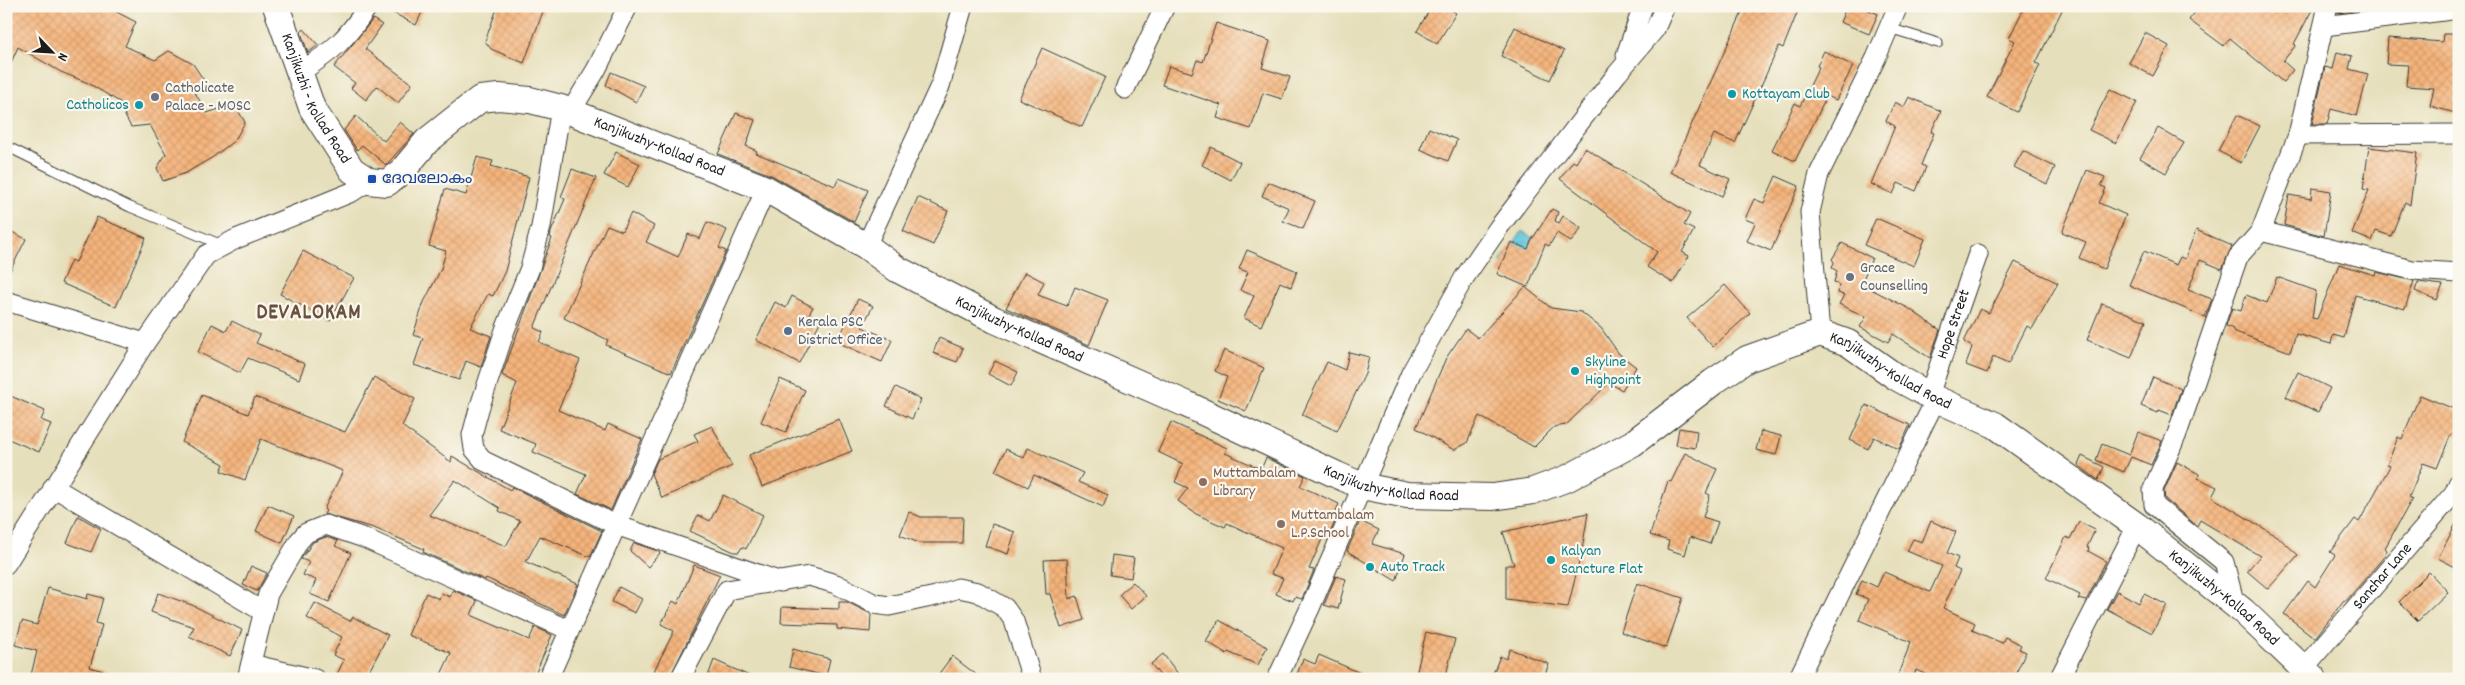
<svg xmlns="http://www.w3.org/2000/svg" width="2465" height="685" viewBox="0 0 2465 685" font-family="Dekko,'Noto Sans Malayalam',sans-serif">
<style>
.water{fill:url(#water-waves);stroke:#3e727b}
.building{fill:url(#building-cross-hatch);fill-rule:evenodd}
.lines{fill:none;stroke-linecap:round;stroke-linejoin:round}
.service-casing{stroke:#3a3934;stroke-width:11}
.minor-casing{stroke:#3a3934;stroke-width:21}
.secondary-casing{stroke:#3a3934;stroke-width:28}
.service{stroke:#fff;stroke-width:9}
.minor{stroke:#fff;stroke-width:19}
.secondary{stroke:#fff;stroke-width:26}
.culture-dot{fill:#0f9aa8;stroke:#fbf7ec;stroke-width:2}
.worship-dot{fill:#6b7280;stroke:#fbf7ec;stroke-width:2}
.transit-dot{fill:#1a4fb4;stroke:#fbf7ec;stroke-width:2}
.service-dot{fill:#5c6f8a;stroke:#fbf7ec;stroke-width:2}
.education-dot{fill:#8d6e63;stroke:#fbf7ec;stroke-width:2}
.labels{text-anchor:middle;dominant-baseline:central;stroke-width:4.5;stroke-linejoin:round;paint-order:stroke}
.worship-label{font-size:16px;fill:#5b616d;stroke:#fbf7ec;text-anchor:start}
.culture-label{font-size:16px;fill:#0d838f;stroke:#fbf7ec;text-anchor:start}
.street-label{font-size:16px;fill:#1c1c1c;stroke:#fbf7ec}
.transit-label{font-size:16px;fill:#164399;stroke:#fbf7ec;text-anchor:start}
.service-label{font-size:16px;fill:#4e5e75;stroke:#fbf7ec;text-anchor:start}
.education-label{font-size:16px;fill:#785e54;stroke:#fbf7ec;text-anchor:start}
.district-label{font-size:21px;font-weight:bold;letter-spacing:1px;fill:#68513e;stroke:#fbf7ec}
</style>
<defs>
<pattern id="water-waves" width="16" height="10" patternUnits="userSpaceOnUse" patternTransform="scale(1.25)"><rect width="16" height="10" fill="#5fc8da"/><path d="M0 5q4-4 8 0t8 0" fill="none" stroke="#52abba"/></pattern>
<pattern id="building-cross-hatch" width="8" height="8" patternUnits="userSpaceOnUse" patternTransform="scale(1.25)"><rect width="8" height="8" fill="#f5b47c"/><path d="M0 0l8 8M0 8l8-8" fill="none" stroke="#d19a6b"/></pattern>
</defs>
<rect width="100%" height="100%" fill="#fbf7ec"/>
<filter id="ink" filterUnits="userSpaceOnUse"><feTurbulence type="fractalNoise" baseFrequency=".02" numOctaves="2"/><feDisplacementMap in="SourceGraphic" scale="10" xChannelSelector="R" yChannelSelector="G"/><feConvolveMatrix kernelMatrix="1 2 1 2 8 2 1 2 1" color-interpolation-filters="sRGB"/></filter>
<filter id="wash" filterUnits="userSpaceOnUse"><feTurbulence type="fractalNoise" baseFrequency=".0096" numOctaves="4" result="noise"/><feDisplacementMap in="SourceGraphic" scale="20" xChannelSelector="R" yChannelSelector="G"/><feGaussianBlur stdDeviation="1.12" result="paint"/><feColorMatrix in="noise" values="0 0 0 0 0 0 0 0 0 0 0 0 0 0 0 0 0 1.4 0 .05"/><feComposite in="paint" operator="in"/></filter>
<g filter="url(#wash)">
<rect width="100%" height="100%" fill="#e6dfbb"/>
<!-- water -->
<path class="water" d="M1522,231L1536,240L1514,273L1500,262Z"/>
<g id="blocks">
<!-- building -->
<g class="building">
<path d="M6,6H105L136,22L125,46L155,60L169,51L193,64L203,79L194,91L207,113L234,104L245,122L235,140L213,157L186,173L163,181L157,168L166,154L150,125L131,127L125,116L123,104L88,83L61,72L18,47L6,74Z"/>
<path d="M380,6H425L416,25Z"/>
<path d="M498,6H545L524,63L491,49L485,41Z"/>
<path d="M1432,6H1445L1456,13L1437,44L1417,31Z"/>
<path d="M1745,6H1800L1783,48L1779,46L1735,143L1714,134L1700,165L1730,179L1722,196L1670,172Z"/>
<path d="M1847,6H1859L1878,14L1869,34L1840,22Z"/>
<path d="M2025,6H2064L2036,63L2040,65L2017,112L1987,97L2015,41L2009,38Z"/>
<path d="M2200,6H2314L2294,44L2296,45L2283,61L2293,70L2283,82L2230,38L2224,46L2189,20Z"/>
<path d="M2339,6H2364L2363,10L2338,13Z"/>
<path d="M373,19L382,25L365,49L412,84L398,103L377,86L366,100L351,88L355,83L334,67Z"/>
<path d="M1216,23L1270,41L1262,68L1290,77L1282,99L1263,93L1251,129L1217,118L1221,105L1162,85L1169,66L1192,73L1197,60L1203,62Z"/>
<path d="M1515,27L1564,51L1550,80L1501,56Z"/>
<path d="M304,29L318,45L308,53L301,32Z"/>
<path d="M2145,33L2169,46L2153,76L2129,63Z"/>
<path d="M2443,34H2459V114L2430,106L2434,88L2406,86L2408,65L2386,64L2388,38L2442,42Z"/>
<path d="M1042,48L1105,77L1082,127L1019,99Z"/>
<path d="M1824,51L1853,66L1836,100L1827,96L1795,161L1772,150L1795,103L1800,106L1819,67L1817,66Z"/>
<path d="M2337,52L2352,56L2349,69L2368,74L2357,116L2331,109L2327,124H2312L2325,67L2333,69Z"/>
<path d="M611,72L644,86L636,102L606,85Z"/>
<path d="M2110,89L2137,102L2116,143L2089,130Z"/>
<path d="M1909,97L1941,111L1931,132L1934,133L1921,165L1926,167L1916,191L1898,183L1893,194L1871,184L1895,126L1886,121L1895,102L1904,107Z"/>
<path d="M736,113L755,120L746,146L757,151L756,153L835,186L839,178L868,190L854,222L773,176L718,154Z"/>
<path d="M2237,115L2260,126L2241,163L2218,151Z"/>
<path d="M356,116L384,141L400,122L414,134L386,165L362,145L357,150L344,130Z"/>
<path d="M1429,128L1457,140L1448,161L1420,149Z"/>
<path d="M2158,128L2184,143L2166,173L2140,158Z"/>
<path d="M1211,147L1240,162L1231,180L1202,165Z"/>
<path d="M2369,147L2417,153L2410,205L2405,202L2391,236L2376,231L2372,241L2352,233L2369,190L2363,189Z"/>
<path d="M1585,148L1690,214L1684,225L1694,230L1682,252L1689,256L1673,283L1647,267L1657,252L1560,179L1573,161L1576,163Z"/>
<path d="M2023,151L2055,167L2047,184L2014,167Z"/>
<path d="M616,152L640,164L628,187L604,175Z"/>
<path d="M477,157L493,161L491,166L529,177L505,271L493,296L488,294L470,328L491,336L481,367L466,361L459,380L414,365L423,338L413,335L424,302L441,269L446,251L429,246L445,189L466,195Z"/>
<path d="M572,169L596,178L534,328L543,332L539,342L580,360L558,410L605,431L608,424L642,439L611,510L577,494L586,474L533,452L536,444L499,429L517,383L502,375L552,238L550,237L551,232L565,199L561,197Z"/>
<path d="M2087,170L2105,177L2101,186L2106,188L2099,203L2126,215L2104,269L2079,258L2086,242L2062,232Z"/>
<path d="M1776,176L1799,186L1771,251L1747,241L1755,223L1745,219L1754,199L1764,203Z"/>
<path d="M1268,182L1315,201L1303,229L1283,221L1289,208L1262,196Z"/>
<path d="M2312,188L2331,191L2324,236L2284,225L2289,195L2311,199Z"/>
<path d="M918,197L948,211L933,245L903,231Z"/>
<path d="M1552,209L1558,212L1555,221L1559,223L1563,216L1581,228L1571,242L1557,233L1549,246L1545,244L1528,287L1497,274L1511,242L1528,249L1531,241Z"/>
<path d="M631,213L654,226L646,242L678,257L688,234L700,239L707,222L727,230L719,248L726,251L671,373L606,345L608,340L564,318L607,225L622,231Z"/>
<path d="M97,217L146,238L116,307L61,283L71,260L76,262Z"/>
<path d="M1876,218L1925,239L1914,266L1864,245Z"/>
<path d="M6,229L26,239L6,279Z"/>
<path d="M2196,230L2232,246L2222,269L2200,260L2188,290L2212,299L2205,317L2129,285L2144,251L2176,265L2180,257L2185,259Z"/>
<path d="M1842,243L1872,258L1861,284L1908,308L1940,330L1930,358L1893,334L1888,342L1860,327L1866,317L1839,304L1844,295L1838,293L1839,285L1834,282L1837,271L1832,268L1834,262L1832,259Z"/>
<path d="M1247,250L1297,271L1291,287L1280,282L1261,326L1244,318L1254,296L1240,290L1248,272L1239,269Z"/>
<path d="M303,251L354,278L330,321L280,294Z"/>
<path d="M2015,262L2058,283L2032,329L2027,326L2008,364L1993,357L1987,373L1966,365L1972,347L1964,342L1980,309L1989,313Z"/>
<path d="M2339,264L2375,275L2376,272L2414,281L2405,309L2355,295L2344,338L2333,335L2331,344L2296,334L2290,352L2233,331V329L2226,326L2232,308L2241,311L2246,295L2267,303L2277,277L2316,291L2312,318L2317,319Z"/>
<path d="M1025,272L1044,282L1038,295L1067,306L1075,287L1108,300L1089,345L1006,308Z"/>
<path d="M2418,282L2443,285L2437,300L2415,291Z"/>
<path d="M1725,285L1750,313L1713,347L1687,318Z"/>
<path d="M1525,287L1551,308L1581,312L1601,328L1619,354L1636,367L1622,390L1609,383L1566,425L1554,427L1534,447L1479,416L1467,443L1454,450L1416,428L1446,358L1466,329L1478,338Z"/>
<path d="M792,296L813,307L808,316L820,322L799,363L756,340L775,302L786,308Z"/>
<path d="M858,299L873,306L862,327L892,340L882,362L837,342Z"/>
<path d="M2102,303L2146,321L2131,358L2087,340Z"/>
<path d="M232,321L260,335L256,343L305,364L299,379L248,358L240,373L198,352L212,324L226,331Z"/>
<path d="M939,338L963,348L957,362L933,353Z"/>
<path d="M1224,350L1264,368L1246,411L1218,399L1227,377L1215,371Z"/>
<path d="M1349,352L1369,357L1365,374L1337,431L1302,415L1327,362L1345,370Z"/>
<path d="M995,361L1018,372L1011,386L988,374Z"/>
<path d="M2298,372L2330,388L2318,412L2286,397Z"/>
<path d="M374,377L415,399L402,426L451,462L452,456L510,490L512,487L602,531L590,557L540,536L526,562L578,584L564,615L486,578L485,580L423,552L424,549L374,528L324,514L326,511L324,509L343,471L261,439L245,480L221,471L224,464L182,442L202,395L248,414L255,397L345,432ZM455,480L500,508L499,511L520,521L506,546L429,515Z"/>
<path d="M2153,377L2181,389L2172,415L2159,410L2158,413L2141,406Z"/>
<path d="M780,379L805,390L786,432L761,422Z"/>
<path d="M896,387L921,400L912,419L886,406Z"/>
<path d="M6,394L45,411L41,420L51,424L39,452L6,438Z"/>
<path d="M2420,395L2459,411V436L2451,434L2437,468L2423,463L2409,497L2412,499L2385,548L2387,550L2383,558L2346,601L2344,600L2315,638L2284,614L2308,581L2315,587L2335,555L2330,552L2355,519L2359,522L2390,466L2387,465L2398,437L2402,439Z"/>
<path d="M1866,405L1910,425L1899,449L1874,437L1868,449L1850,440Z"/>
<path d="M839,419L852,451L762,487L749,455Z"/>
<path d="M1171,422L1227,448L1225,453L1261,469L1266,458L1305,476L1300,486L1339,504L1336,511L1339,512L1327,540L1323,537L1309,569L1314,570L1302,599L1295,597L1293,601L1276,594L1283,578L1271,574L1282,548L1227,523L1225,527L1196,514L1178,501L1188,488L1175,482L1183,464L1158,452Z"/>
<path d="M712,426L732,466L662,498L651,474L658,459L698,441L694,434Z"/>
<path d="M1679,428L1697,431L1695,448L1676,445Z"/>
<path d="M1761,431L1781,436L1776,455L1756,450Z"/>
<path d="M2138,432L2162,441L2151,465L2131,457L2124,472L2096,460L2102,444L2129,455Z"/>
<path d="M1028,448L1083,473L1078,482L1108,495L1103,507L1034,475L1028,487L995,471L1006,449L1024,458Z"/>
<path d="M1685,453L1717,469L1706,493L1710,495L1703,517L1718,522L1710,544L1690,537L1685,555L1667,549L1669,541L1650,535L1668,481L1671,482Z"/>
<path d="M2082,456L2104,467L2098,480L2078,465Z"/>
<path d="M2177,462L2199,474L2198,478L2217,487L2212,497L2278,537L2298,555L2268,589L2247,571L2260,556L2200,520L2197,526L2165,499L2164,491Z"/>
<path d="M723,495L763,515L746,549L742,547L739,552H734L690,531L698,515L710,521Z"/>
<path d="M268,505L294,516L282,543L256,531Z"/>
<path d="M909,512L921,517H963L962,543H919L900,535Z"/>
<path d="M1588,513L1582,550L1568,607L1506,599V565H1514L1503,532Z"/>
<path d="M78,516L101,529L91,552L67,543Z"/>
<path d="M2459,518V569L2438,558Z"/>
<path d="M1360,521L1379,530L1372,544L1405,554L1396,581L1347,551Z"/>
<path d="M1931,521L1956,532L1947,553L1958,558L1954,568L1960,571L1943,608L1975,623L1972,630L2002,643L2005,637L2021,645L2019,649L2026,652L2013,679H1935L1916,670L1913,679H1896L1911,642L1859,620L1868,599L1856,594L1862,580L1877,587L1884,572L1930,592L1942,566L1907,551L1913,539L1922,542Z"/>
<path d="M2079,522L2095,530L2087,547L2089,548L2088,551L2106,561L2086,601L2078,599L2080,595L2046,578L2066,537L2070,539Z"/>
<path d="M992,524L1015,532L1008,554L985,546Z"/>
<path d="M326,537L338,541L335,546L351,553L329,602L310,594L316,580L303,575L309,562L301,559L313,542Z"/>
<path d="M634,543L658,551L660,553L648,567L630,551Z"/>
<path d="M1112,555L1134,558L1131,578L1110,575Z"/>
<path d="M1067,559L1069,599L1077,596L1084,620L1061,628L1050,594H1046L1044,560Z"/>
<path d="M694,565L720,575L669,679L654,671L674,631L661,624L673,601L678,604Z"/>
<path d="M251,566L267,573L257,591L243,585Z"/>
<path d="M2429,572L2448,592L2418,621L2399,602Z"/>
<path d="M1336,576L1346,579L1338,609L1324,605Z"/>
<path d="M1133,582L1146,596L1131,609L1119,595Z"/>
<path d="M1637,583L1683,598L1666,648L1621,632Z"/>
<path d="M619,587L642,599L635,613L612,602Z"/>
<path d="M48,588L87,599L88,594L103,598L96,623L102,625L90,667L116,675L115,679H30L37,651L15,645L22,621L37,625Z"/>
<path d="M453,590L477,601L471,615L529,640L535,627L552,635L533,679H439L451,653L408,635L426,593L439,599L441,593L450,597Z"/>
<path d="M2117,591L2139,603L2144,594L2167,605L2152,633L2107,609Z"/>
<path d="M158,593L192,605L242,630L230,656L189,636L194,627L151,612Z"/>
<path d="M839,602H847L871,614L870,632L837,629V625L781,623L782,607L839,609Z"/>
<path d="M315,603L350,621L353,617L388,635L365,679H348L337,674L344,660L333,655L342,637L307,618Z"/>
<path d="M1219,620L1267,647L1258,665L1228,652L1227,654L1206,641Z"/>
<path d="M1426,632L1455,639L1445,679H1415Z"/>
<path d="M793,649L830,659L826,676L789,667Z"/>
<path d="M1510,649L1549,664L1543,679H1491L1500,656L1506,659Z"/>
<path d="M1163,654L1182,679H1163L1151,664Z"/>
<path d="M1319,655L1374,679H1295L1303,659L1315,664Z"/>
<path d="M952,656L982,679H935Z"/>
<path d="M714,660L756,679H707Z"/>
</g>
</g>
</g>
<g filter="url(#ink)">
<use href="#blocks" fill-opacity="0" stroke="#3a3934" stroke-width="1"/>
<g class="lines">
<!-- service casing -->
<g class="service-casing">
<g id="service">
<path d="M1889,28L1938,43"/>
<path d="M6,146L130,207L222,245"/>
</g>
</g>
<!-- minor casing -->
<g class="minor-casing">
<g id="minor">
<path d="M2324,26L2459,9"/>
<path d="M1626,55L1643,6"/>
<path d="M300,72C333,51 347,39 368,6"/>
<path d="M1125,89L1165,6"/>
<path d="M561,108L541,227L530,268L505,330L479,409L472,435L474,449L484,461L616,525L781,582"/>
<path d="M571,111L596,70L628,6"/>
<path d="M2298,135L2459,134"/>
<path d="M2261,231L2412,270L2459,273"/>
<path d="M866,246L940,86L963,6"/>
<path d="M6,301L145,343"/>
<path d="M1820,333L1810,212L1819,174L1876,58L1898,6"/>
<path id="s1" d="M1929,395L1978,254"/>
<path d="M53,487L262,611"/>
<path d="M6,564L145,343L206,255L236,239L352,192L369,181"/>
<path d="M2235,605L2224,562L2154,505L2153,489L2177,434L2238,257L2261,231L2298,135L2328,6"/>
<path d="M251,664L315,679"/>
<path id="s2" d="M2303,669L2454,493L2459,482"/>
<path d="M247,679L268,594L299,541L306,533L326,525L364,538L569,630"/>
<path d="M548,679L766,189"/>
<path d="M680,679L727,590L809,576L836,584L875,604L889,606L936,596L958,588L978,592L1005,608L1014,621L1032,679"/>
<path d="M1277,679L1310,608L1411,373L1464,278L1499,227L1617,74L1655,29L1665,6"/>
<path d="M1798,679L1936,399"/>
<path d="M2059,679L2137,526"/>
</g>
</g>
<!-- secondary casing -->
<g class="secondary-casing">
<g id="secondary">
<path id="s3" d="M276,6L312,108L352,170L369,181L387,183L403,170L427,141L480,99L499,97L530,100L561,108L766,189L866,246L897,269L995,320L1186,404L1337,475L1362,486L1407,495L1493,497L1533,491L1568,478L1633,443L1713,382L1747,359L1820,333L1848,343L1896,377L1936,399L1995,425L2137,526L2244,612L2314,679"/>
</g>
</g>
<!-- service -->
<use href="#service" class="service"/>
<!-- minor -->
<use href="#minor" class="minor"/>
<!-- secondary -->
<use href="#secondary" class="secondary"/>
</g>
</g>
<!-- markers -->
<g class="culture-dot">
<circle cx="1732" cy="94" r="5"/>
<circle cx="139" cy="105" r="5"/>
<circle cx="1575" cy="371" r="5"/>
<circle cx="1551" cy="560" r="5"/>
<circle cx="1370" cy="567" r="5"/>
</g>
<g class="worship-dot">
<circle cx="155" cy="97" r="5"/>
<circle cx="1850" cy="277" r="5"/>
</g>
<rect class="transit-dot" x="367" y="174" width="10" height="10" rx="2.5"/>
<circle class="service-dot" cx="788" cy="331" r="5"/>
<g class="education-dot">
<circle cx="1203" cy="482" r="5"/>
<circle cx="1281" cy="524" r="5"/>
</g>
<g class="labels">
<!-- worship labels -->
<g class="worship-label">
<text x="165" y="88">Catholicate<tspan x="165" dy="18">Palace - MOSC</tspan></text>
<text x="1860" y="268">Grace<tspan x="1860" dy="18">Counselling</tspan></text>
</g>
<!-- culture labels -->
<g class="culture-label">
<text x="1742" y="94">Kottayam Club</text>
<text x="129" y="105" text-anchor="end">Catholicos</text>
<text x="1585" y="362">Skyline<tspan x="1585" dy="18">Highpoint</tspan></text>
<text x="1561" y="551">Kalyan<tspan x="1561" dy="18">Sancture Flat</tspan></text>
<text x="1380" y="567">Auto Track</text>
</g>
<!-- street labels -->
<g class="street-label">
<text stroke="none"><textPath href="#s3" startOffset="101">Kanjikuzhi - Kollad Road</textPath></text>
<text stroke="none"><textPath href="#s3" startOffset="534">Kanjikuzhy-Kollad Road</textPath></text>
<text stroke="none"><textPath href="#s1" startOffset="75">Hope Street</textPath></text>
<text stroke="none"><textPath href="#s3" startOffset="939">Kanjikuzhy-Kollad Road</textPath></text>
<text stroke="none"><textPath href="#s3" startOffset="1899">Kanjikuzhy-Kollad Road</textPath></text>
<text stroke="none"><textPath href="#s3" startOffset="1344">Kanjikuzhy-Kollad Road</textPath></text>
<text stroke="none"><textPath href="#s2" startOffset="122">Sanchar Lane</textPath></text>
<text stroke="none"><textPath href="#s3" startOffset="2304">Kanjikuzhy-Kollad Road</textPath></text>
</g>
<!-- transit labels -->
<g class="transit-label">
<text x="382" y="179">ദേവലോകം</text>
</g>
<!-- service labels -->
<g class="service-label">
<text x="798" y="322">Kerala PSC<tspan x="798" dy="18">District Office</tspan></text>
</g>
<!-- education labels -->
<g class="education-label">
<text x="1213" y="473">Muttambalam<tspan x="1213" dy="18">Library</tspan></text>
<text x="1291" y="515">Muttambalam<tspan x="1291" dy="18">L.P.School</tspan></text>
</g>
<!-- district labels -->
<g class="district-label">
<text x="309" y="314">DEVALOKAM</text>
</g>
</g>
<!-- margin -->
<rect width="2465" height="685" fill="none" stroke="#fbf7ec" stroke-width="25"/>
<!-- north arrow -->
<g transform="translate(52 52) rotate(115)" stroke="#fbf7ec" stroke-width="4" paint-order="stroke">
<path d="M0-4L9 19L0 12L-9 19Z" fill="#1c1c1c"/>
<text y="-8" font-size="14" font-weight="bold" text-anchor="middle" fill="#1c1c1c">N</text>
</g>
</svg>
